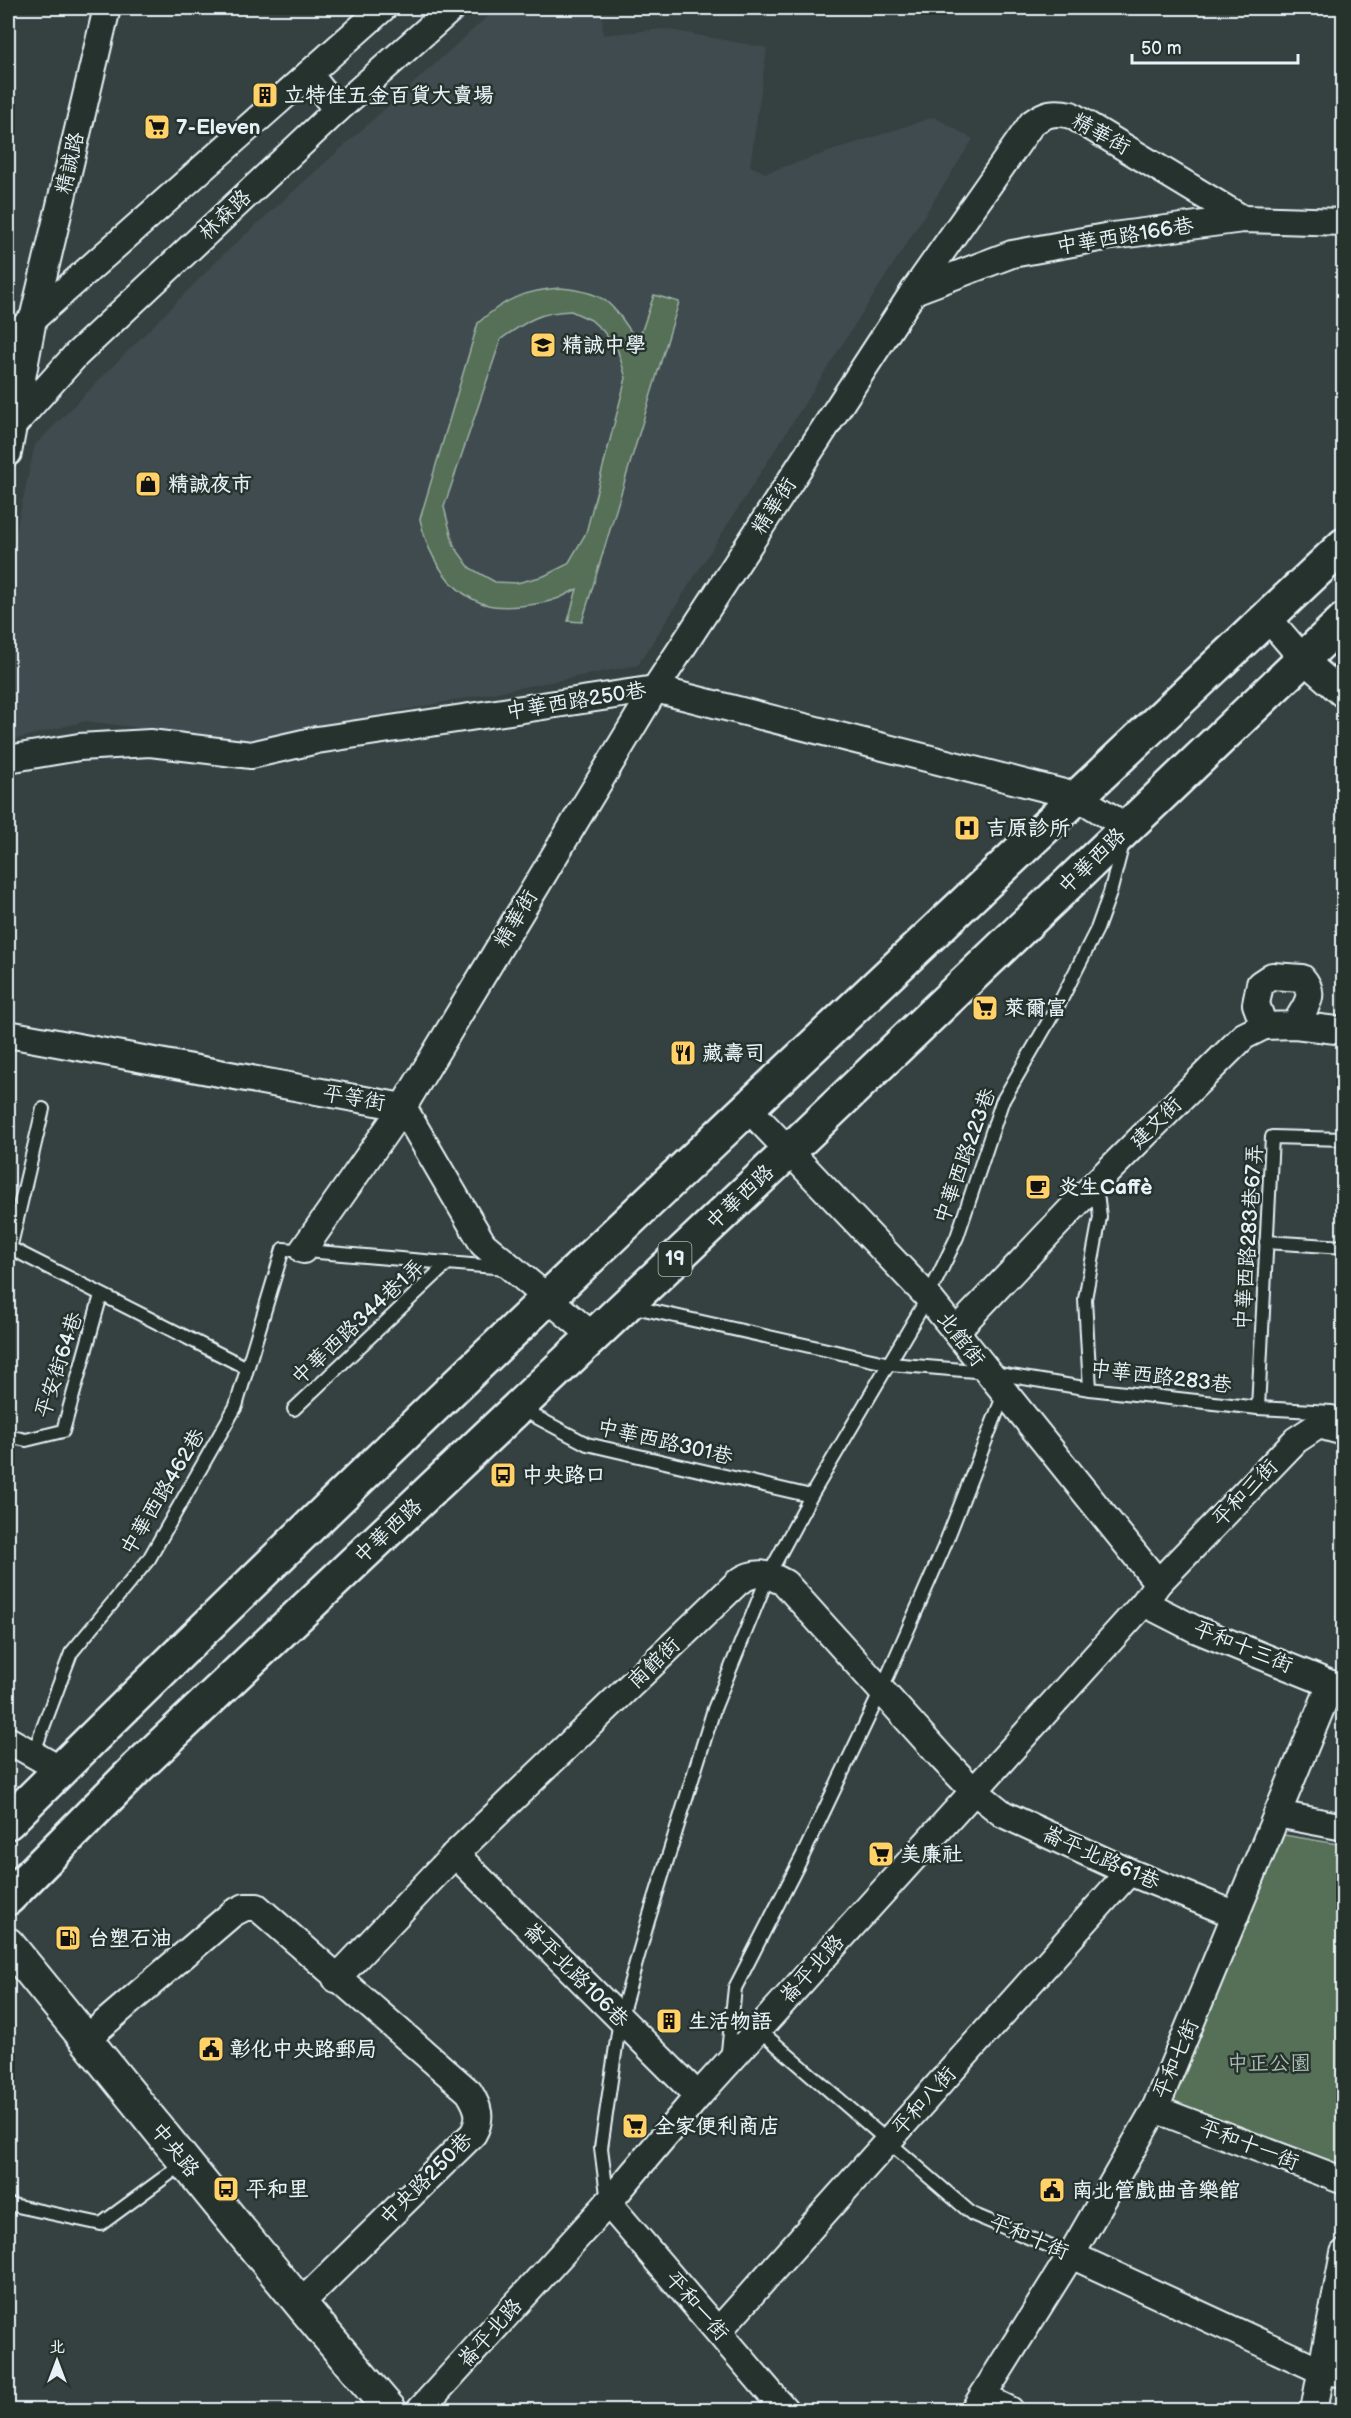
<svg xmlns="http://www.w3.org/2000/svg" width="1351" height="2418" viewBox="0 0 1351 2418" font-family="'Balsamiq Sans','LXGW WenKai TC',sans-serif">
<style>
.built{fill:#404b4f}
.green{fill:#557056;stroke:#9eb0a7;stroke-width:1.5;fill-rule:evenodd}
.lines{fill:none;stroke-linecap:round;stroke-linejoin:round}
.service-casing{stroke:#e8f1f8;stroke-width:16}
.minor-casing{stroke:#e8f1f8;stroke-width:30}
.tertiary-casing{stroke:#e8f1f8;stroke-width:36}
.primary-casing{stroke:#e8f1f8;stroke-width:38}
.service{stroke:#26332d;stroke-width:12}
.minor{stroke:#26332d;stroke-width:26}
.tertiary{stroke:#26332d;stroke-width:32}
.primary{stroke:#26332d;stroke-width:33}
.labels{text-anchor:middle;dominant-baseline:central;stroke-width:5;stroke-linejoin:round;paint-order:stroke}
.shield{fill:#26332d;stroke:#aeb8bb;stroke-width:1.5}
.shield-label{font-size:20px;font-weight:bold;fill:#e8f1f8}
.poi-label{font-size:21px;font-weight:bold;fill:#e8f1f8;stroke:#26332d;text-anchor:start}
.street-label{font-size:21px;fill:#e8f1f8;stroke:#26332d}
.park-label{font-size:21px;fill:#adbdb7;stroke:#26332d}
</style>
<rect width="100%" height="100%" fill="#354141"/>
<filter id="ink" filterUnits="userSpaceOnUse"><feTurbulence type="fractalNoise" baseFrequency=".0167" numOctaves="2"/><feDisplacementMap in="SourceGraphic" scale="12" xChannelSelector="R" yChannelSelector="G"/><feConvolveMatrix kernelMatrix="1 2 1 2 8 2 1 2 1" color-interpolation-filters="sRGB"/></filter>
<g filter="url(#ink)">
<!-- built -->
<path class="built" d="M497,8H602L603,35L664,29L767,48L750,166L766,173L934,117L973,139L638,665L241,741L86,721L8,741V567L35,445L225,253Z"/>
<!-- green -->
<g class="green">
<path d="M560,288C608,292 612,304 638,342L654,295L679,302L582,622L568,621L577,589C570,592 563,597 556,599C541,605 504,609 488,605C450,595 427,555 420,519L478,323C503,300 525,290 560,288ZM571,311L591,320L603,331L618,351L626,378L586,533L568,564L544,576L517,583L495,582L470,568L454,546L444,507L501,339C527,321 539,312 571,311Z"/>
<path d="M1284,1835L1343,1845V2172L1170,2103Z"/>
</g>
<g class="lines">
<!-- service casing -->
<g class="service-casing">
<g id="service">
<path d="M1266,1242L1344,1247"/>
<path d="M8,1247L247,1368"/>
<path d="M10,1249L43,1109"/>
<path d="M630,1306L890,1364L987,1372L1090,1389L1258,1408L1332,1412"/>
<path d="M1090,1389L1085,1299L1100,1217L1096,1184"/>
<path d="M1258,1408L1272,1137L1344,1139"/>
<path d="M294,1409L448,1263"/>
<path d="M521,1409L587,1444L811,1496"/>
<path d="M8,1436L26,1440L63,1431L101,1295"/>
<path d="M33,1754L71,1653L149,1559L236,1406L283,1249L506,1268"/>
<path d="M758,2029L972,2214L1071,2255"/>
<path d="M727,2060L735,1988L804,1853L881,1691L944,1547L1004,1394"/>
<path d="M608,2202L601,2148L620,2019L648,1921L714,1709L769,1574L811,1496L928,1297L957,1237L1002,1102L1061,1000L1097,929L1110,893L1123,843"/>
<path d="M8,2204L101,2224L184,2163"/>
</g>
</g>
<!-- minor casing -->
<g class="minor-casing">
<g id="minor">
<path d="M309,74L337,110"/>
<path d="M914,291L1012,254L1105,237L1243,219L1344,222"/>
<path d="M8,341L383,8"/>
<path d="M8,431L76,355L337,110L452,8"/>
<path d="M8,453L33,319L107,8"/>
<path d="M1267,617L1303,659L1344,695"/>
<path d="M8,759L79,747L150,743L251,755L317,740L655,689L1076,796L1127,827"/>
<path d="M1295,1025C1304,1007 1318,996 1302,978L1272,976L1260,984L1256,1004L1264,1026L1295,1025L1344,1031"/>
<path d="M8,1034L403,1107L483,1244L593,1336"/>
<path d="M748,1108L928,1297L1158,1583"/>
<path d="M303,1250L403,1107L655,689L914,291L1032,123C1046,113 1054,111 1071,115L1243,219"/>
<path d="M956,1331L1096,1183L1244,1036L1264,1026"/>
<path d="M1144,1603L1195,1629L1331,1684L1344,1686"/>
<path d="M8,1740L61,1770"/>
<path d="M1277,1814L1344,1827"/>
<path d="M455,1854L698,2096"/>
<path d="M336,1979L455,1854L738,1582C755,1570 767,1573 785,1583L943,1759L973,1790L1003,1814L1129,1872L1236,1915"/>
<path d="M86,2039L233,1913L245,1907H257L469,2092C479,2108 482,2118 473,2134L299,2305"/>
<path d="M1155,2109L1344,2181"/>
<path d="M608,2203L785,2410"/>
<path d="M1071,2255L1320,2370L1344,2374"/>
<path d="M719,2330L1129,1872"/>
<path d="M983,2397L1010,2410"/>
<path d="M420,2410L608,2203L698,2096L1144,1603L1158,1583L1296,1440L1319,1425L1344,1432"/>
<path d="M974,2410L1071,2255L1155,2109L1331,1684"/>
<path d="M1314,2410L1344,2253"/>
</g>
</g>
<!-- tertiary casing -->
<g class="tertiary-casing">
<path id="tertiary" d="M8,1944C136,2099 259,2258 390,2410"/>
</g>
<!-- primary casing -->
<g class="primary-casing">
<g id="primary">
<path d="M8,1822C445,1388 896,969 1344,545"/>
<path d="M8,1898L137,1768L789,1151L1344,620"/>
</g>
</g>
<!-- service -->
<use href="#service" class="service"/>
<!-- minor -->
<use href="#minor" class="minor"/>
<!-- tertiary -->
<use href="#tertiary" class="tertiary"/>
<!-- primary -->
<use href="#primary" class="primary"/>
</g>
</g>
<!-- icons -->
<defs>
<g id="building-square" transform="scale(1.35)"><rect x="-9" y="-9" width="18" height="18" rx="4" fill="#ffd166" stroke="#26332d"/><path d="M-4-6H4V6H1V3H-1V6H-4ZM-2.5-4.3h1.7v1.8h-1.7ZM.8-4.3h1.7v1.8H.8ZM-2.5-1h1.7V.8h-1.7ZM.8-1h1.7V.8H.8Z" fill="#111"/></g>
<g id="supermarket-square" transform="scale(1.35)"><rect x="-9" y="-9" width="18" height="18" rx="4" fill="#ffd166" stroke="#26332d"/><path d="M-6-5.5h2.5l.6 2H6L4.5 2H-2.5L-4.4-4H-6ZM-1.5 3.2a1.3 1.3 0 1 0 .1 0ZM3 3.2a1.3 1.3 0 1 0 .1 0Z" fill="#111"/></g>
<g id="school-square" transform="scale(1.35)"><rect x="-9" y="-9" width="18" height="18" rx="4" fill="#ffd166" stroke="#26332d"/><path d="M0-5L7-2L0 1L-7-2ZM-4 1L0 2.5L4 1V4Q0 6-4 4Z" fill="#111"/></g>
<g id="shop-square" transform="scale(1.35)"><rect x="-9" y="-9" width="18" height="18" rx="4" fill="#ffd166" stroke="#26332d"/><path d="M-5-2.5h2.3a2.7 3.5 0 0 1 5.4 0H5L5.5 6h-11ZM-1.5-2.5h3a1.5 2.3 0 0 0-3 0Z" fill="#111"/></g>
<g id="hospital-square" transform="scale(1.35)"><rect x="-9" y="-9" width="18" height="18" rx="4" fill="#ffd166" stroke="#26332d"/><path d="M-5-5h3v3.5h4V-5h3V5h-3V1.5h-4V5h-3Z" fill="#111"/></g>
<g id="restaurant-square" transform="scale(1.35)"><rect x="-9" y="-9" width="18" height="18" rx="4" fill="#ffd166" stroke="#26332d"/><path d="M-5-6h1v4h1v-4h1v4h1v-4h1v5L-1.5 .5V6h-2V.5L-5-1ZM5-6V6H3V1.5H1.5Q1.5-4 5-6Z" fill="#111"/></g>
<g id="cafe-square" transform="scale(1.35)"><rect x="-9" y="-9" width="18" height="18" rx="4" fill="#ffd166" stroke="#26332d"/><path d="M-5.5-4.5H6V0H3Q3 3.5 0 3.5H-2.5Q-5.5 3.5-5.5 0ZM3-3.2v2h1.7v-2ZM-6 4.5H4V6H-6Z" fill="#111"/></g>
<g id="bus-square" transform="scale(1.35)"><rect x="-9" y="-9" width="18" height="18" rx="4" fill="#ffd166" stroke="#26332d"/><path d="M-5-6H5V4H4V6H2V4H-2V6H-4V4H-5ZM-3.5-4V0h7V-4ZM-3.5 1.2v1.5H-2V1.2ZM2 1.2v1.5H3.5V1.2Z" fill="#111"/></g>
<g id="fuel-square" transform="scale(1.35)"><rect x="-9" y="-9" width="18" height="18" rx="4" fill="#ffd166" stroke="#26332d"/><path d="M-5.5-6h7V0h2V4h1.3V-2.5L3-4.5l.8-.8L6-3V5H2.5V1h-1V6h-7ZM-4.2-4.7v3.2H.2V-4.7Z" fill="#111"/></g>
<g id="civic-square" transform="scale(1.35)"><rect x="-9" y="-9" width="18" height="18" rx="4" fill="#ffd166" stroke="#26332d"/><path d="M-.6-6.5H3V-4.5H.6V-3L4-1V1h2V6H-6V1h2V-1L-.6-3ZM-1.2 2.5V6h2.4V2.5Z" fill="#111"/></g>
</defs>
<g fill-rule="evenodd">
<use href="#building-square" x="265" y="95"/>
<use href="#supermarket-square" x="157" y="127"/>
<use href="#school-square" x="543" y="345"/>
<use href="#shop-square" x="148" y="484"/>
<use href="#hospital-square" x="967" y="828"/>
<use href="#supermarket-square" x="985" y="1008"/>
<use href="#restaurant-square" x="683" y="1053"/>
<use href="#cafe-square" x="1038" y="1187"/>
<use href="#bus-square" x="503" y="1475"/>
<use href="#supermarket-square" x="881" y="1854"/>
<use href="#fuel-square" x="68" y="1938"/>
<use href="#building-square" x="669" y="2021"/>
<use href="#civic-square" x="211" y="2049"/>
<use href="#supermarket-square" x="635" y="2126"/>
<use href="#bus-square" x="226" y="2189"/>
<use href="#civic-square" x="1052" y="2190"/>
</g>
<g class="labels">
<!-- shield labels -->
<rect class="shield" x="658.5" y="1242" width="33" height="34" rx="4.5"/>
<g class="shield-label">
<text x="675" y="1259">19</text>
</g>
<!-- poi labels -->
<g class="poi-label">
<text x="284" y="95">立特佳五金百貨大賣場</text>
<text x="176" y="127">7-Eleven</text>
<text x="562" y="345">精誠中學</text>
<text x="168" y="484">精誠夜市</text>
<text x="986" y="828">吉原診所</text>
<text x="1004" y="1008">萊爾富</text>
<text x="702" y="1053">藏壽司</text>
<text x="1058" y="1187">炎生Caffè</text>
<text x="522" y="1475">中央路口</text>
<text x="900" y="1854">美廉社</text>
<text x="88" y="1938">台塑石油</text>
<text x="688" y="2021">生活物語</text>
<text x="230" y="2049">彰化中央路郵局</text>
<text x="654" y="2126">全家便利商店</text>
<text x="246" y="2189">平和里</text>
<text x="1072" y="2190">南北管戲曲音樂館</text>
</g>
<!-- street labels -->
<g class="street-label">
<text transform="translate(1101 134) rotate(29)">精華街</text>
<text transform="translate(70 163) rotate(-77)">精誠路</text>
<text transform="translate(225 215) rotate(-43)">林森路</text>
<text transform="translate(1125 236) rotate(-9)">中華西路166巷</text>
<text transform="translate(774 506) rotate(-57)">精華街</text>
<text transform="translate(576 701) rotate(-9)">中華西路250巷</text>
<text transform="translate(1092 861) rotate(-44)">中華西路</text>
<text transform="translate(516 919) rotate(-59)">精華街</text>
<text transform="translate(354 1098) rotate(10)">平等街</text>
<text transform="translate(1156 1123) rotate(-45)">建文街</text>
<text transform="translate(965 1156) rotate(-70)">中華西路223巷</text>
<text transform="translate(740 1197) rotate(-43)">中華西路</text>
<text transform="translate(1249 1237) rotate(-86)">中華西路283巷67弄</text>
<text transform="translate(358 1322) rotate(-43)">中華西路344巷1弄</text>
<text transform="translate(961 1339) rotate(52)">北館街</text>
<text transform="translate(59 1365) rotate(-72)">平安街64巷</text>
<text transform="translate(1161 1377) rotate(7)">中華西路283巷</text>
<text transform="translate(665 1442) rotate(13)">中華西路301巷</text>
<text transform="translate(163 1492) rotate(-59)">中華西路462巷</text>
<text transform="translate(1245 1493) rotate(-46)">平和三街</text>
<text transform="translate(388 1531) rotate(-43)">中華西路</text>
<text transform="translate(1243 1647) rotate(22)">平和十三街</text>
<text transform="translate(654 1663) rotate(-44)">南館街</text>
<text transform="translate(1101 1858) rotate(24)">崙平北路61巷</text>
<text transform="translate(812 1969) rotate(-48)">崙平北路</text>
<text transform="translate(576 1975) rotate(45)">崙平北路106巷</text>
<text transform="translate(1176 2059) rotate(-67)">平和七街</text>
<text transform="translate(924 2101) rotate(-48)">平和八街</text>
<text transform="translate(1249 2145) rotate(21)">平和十一街</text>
<text transform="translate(175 2150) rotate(51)">中央路</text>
<text transform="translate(426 2179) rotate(-45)">中央路250巷</text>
<text transform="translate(1029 2237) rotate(23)">平和十街</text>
<text transform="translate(697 2306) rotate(49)">平和一街</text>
<text transform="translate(490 2333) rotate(-48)">崙平北路</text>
</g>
<!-- park labels -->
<g class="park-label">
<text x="1269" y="2063">中正公園</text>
</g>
</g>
<!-- margin -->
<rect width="1351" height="2418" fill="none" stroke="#26332d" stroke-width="30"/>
<rect x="15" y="15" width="1321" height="2388" fill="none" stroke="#e8f1f8" stroke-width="2" filter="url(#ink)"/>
<!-- north arrow -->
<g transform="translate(57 2361)" stroke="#26332d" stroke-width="4.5" paint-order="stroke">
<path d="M0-4.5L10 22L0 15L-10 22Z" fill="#e8f1f8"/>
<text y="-9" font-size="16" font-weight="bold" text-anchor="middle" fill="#e8f1f8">北</text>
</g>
<!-- scale -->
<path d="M1132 54v9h166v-9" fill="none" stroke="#e8f1f8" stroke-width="3"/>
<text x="1141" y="54" font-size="18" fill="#e8f1f8" stroke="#26332d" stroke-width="4.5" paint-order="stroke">50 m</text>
</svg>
